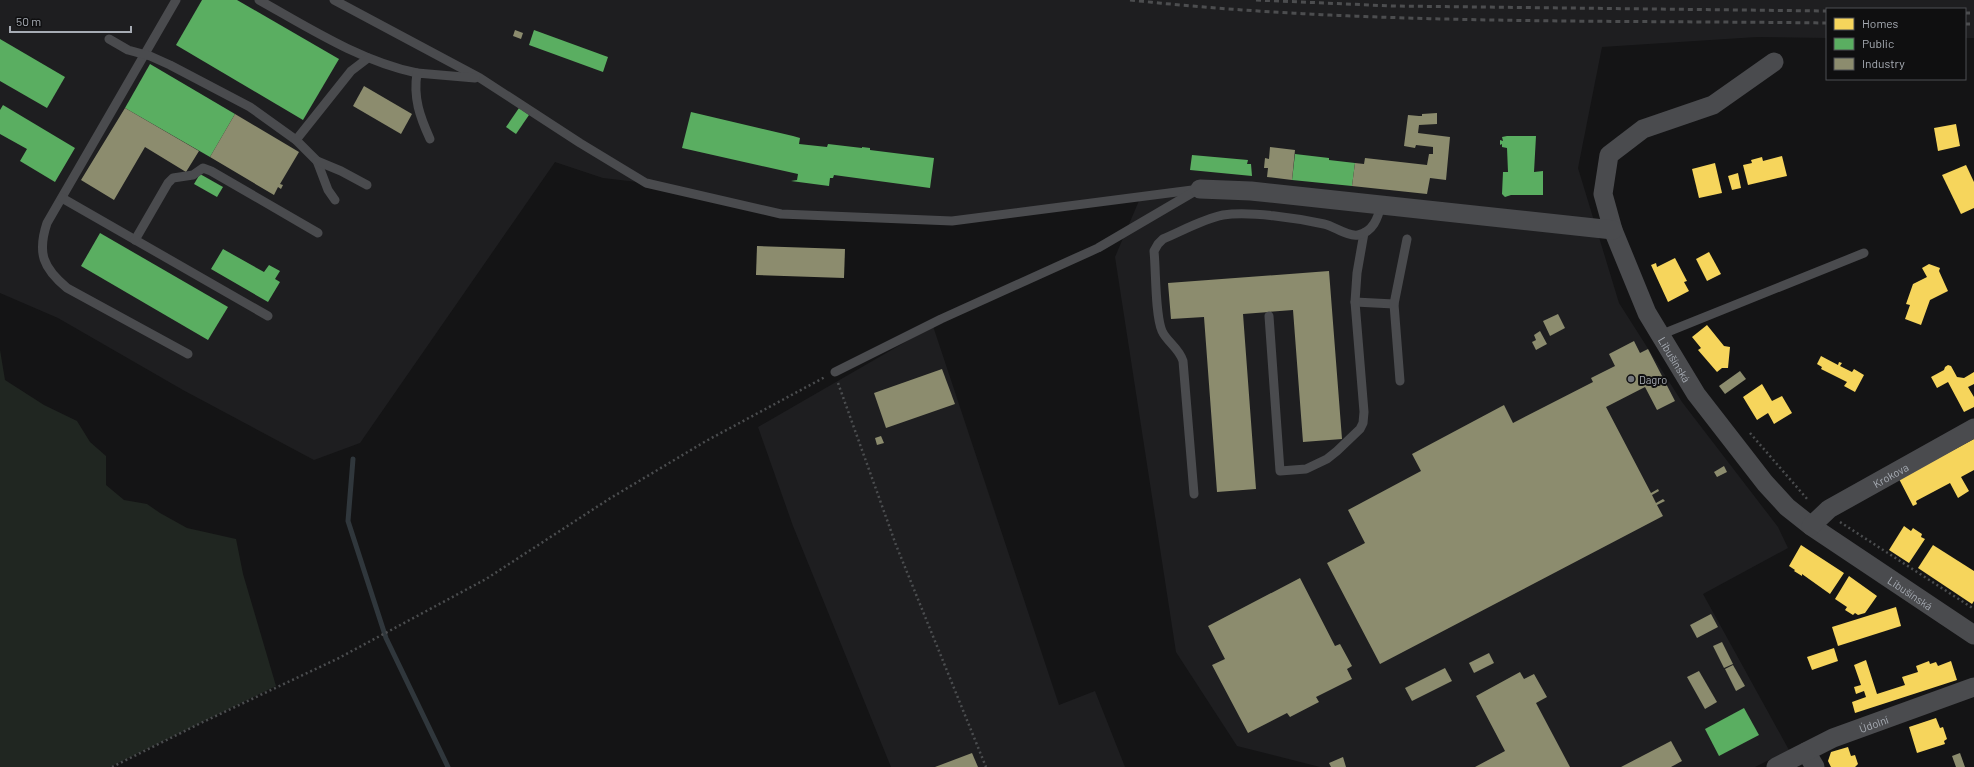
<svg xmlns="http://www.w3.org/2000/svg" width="1974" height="767" viewBox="0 0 1974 767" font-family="Barlow,sans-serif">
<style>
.built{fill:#1e1e20}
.green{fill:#202621}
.homes{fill:#f6d55c}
.public{fill:#5aae61}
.industry{fill:#8c8c6e}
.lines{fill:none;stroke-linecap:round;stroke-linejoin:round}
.stream{stroke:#30373c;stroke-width:5}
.path{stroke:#4b4d4f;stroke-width:2.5;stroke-dasharray:2 3;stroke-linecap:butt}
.lane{stroke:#4a4b4e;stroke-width:9}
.street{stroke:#4a4b4e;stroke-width:19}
.rail{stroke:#4c4d4f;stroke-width:3;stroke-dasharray:5 4;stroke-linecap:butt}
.poi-dot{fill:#74777c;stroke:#0f0f10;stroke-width:1.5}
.labels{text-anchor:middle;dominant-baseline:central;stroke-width:4;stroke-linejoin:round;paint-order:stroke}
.street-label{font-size:11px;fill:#a7acb4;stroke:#0f0f10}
.poi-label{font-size:11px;fill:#a7acb4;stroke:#0f0f10;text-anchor:start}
</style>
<rect width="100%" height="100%" fill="#141415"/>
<!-- built -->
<g class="built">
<path d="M0,0H1974V38H1965V9H1827V38L1757,37L1602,47L1578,168L1619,303L1682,402L1778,527L1788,548L1703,594L1789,750L1755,767H1320L1237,746L1176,652L1115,257L1141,196L952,221L781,214L646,183L603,178L555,162L360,443L314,460L183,390L58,318L0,293Z"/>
<path d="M933,326L1059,705L1095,691L1125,767H891L793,526L758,427Z"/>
</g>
<!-- green -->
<path class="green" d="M0,350L5,380L44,405L77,421L90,442L106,456V485L124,500L147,504L160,513L187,528L236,539L243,574L276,686L110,767H0Z"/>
<!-- homes -->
<g class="homes">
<path d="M1956,124L1960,146L1938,151L1934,128Z"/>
<path d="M1782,156L1787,176L1748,185L1743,165L1752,163L1751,160L1762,157L1763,161Z"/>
<path d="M1715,163L1722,193L1699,198L1692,169Z"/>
<path d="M1966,165L1974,182V208L1961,214L1942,175Z"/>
<path d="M1738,173L1741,188L1732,190L1728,176Z"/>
<path d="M1709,252L1721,274L1707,281L1696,259Z"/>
<path d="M1675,258L1687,281L1684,282L1689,291L1668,302L1651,265L1656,263L1657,267Z"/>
<path d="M1929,264L1940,268L1939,271L1948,291L1930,300L1921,325L1905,319L1910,305L1906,304L1913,284L1927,277L1922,268Z"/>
<path d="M1707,325L1724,346L1730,347L1728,368H1722L1717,372L1698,350L1701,348L1692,337Z"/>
<path d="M1821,356L1838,365L1839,362L1842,363L1840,366L1852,372L1854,369L1864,375L1855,392L1844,386L1847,382L1821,369L1822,367L1817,364Z"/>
<path d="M1948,365L1951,366L1957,377L1964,378L1974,372V384L1968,387L1974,397V407L1964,412L1948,382L1937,388L1931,377L1944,370L1945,367Z"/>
<path d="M1762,384L1772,401L1782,396L1792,413L1774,424L1768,413L1757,420L1743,397Z"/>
<path d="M1974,439V470L1961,477L1969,491L1958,498L1950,483L1916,501L1917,504L1913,506L1899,479Z"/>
<path d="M1904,526L1911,531L1913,528L1922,534L1921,537L1925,539L1909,563L1889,550Z"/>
<path d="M1801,545L1844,573L1830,594L1802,574V576L1794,571L1795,570L1789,566Z"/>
<path d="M1933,545L1974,571V601L1972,604L1918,568Z"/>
<path d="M1849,576L1877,596L1865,613L1858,615L1855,613L1853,615L1845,610L1847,607L1835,599Z"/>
<path d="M1896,607L1901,626L1838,646L1832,627Z"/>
<path d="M1834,648L1838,661L1812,670L1807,657Z"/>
<path d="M1866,660L1877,694L1905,685L1902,677L1918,672L1916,666L1929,661L1930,664L1936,662L1938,666L1951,661L1957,680L1855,713L1852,702L1866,697L1864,691L1856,694L1854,687L1861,685L1854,665Z"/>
<path d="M1936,718L1940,728L1943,727L1947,739L1944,741L1945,744L1917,753L1909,727Z"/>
<path d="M1848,747L1851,756L1855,755L1858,764L1855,767H1831L1828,761L1831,752Z"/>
</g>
<!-- public -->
<g class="public">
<path d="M202,0H237L339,59L303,120L176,45Z"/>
<path d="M534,30L608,57L603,72L529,45Z"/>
<path d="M0,39L65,77L47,108L0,81Z"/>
<path d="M150,64L235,114L210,157L125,108Z"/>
<path d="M3,105L75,148L55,182L20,161L27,149L0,134V110Z"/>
<path d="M519,108L529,115L516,134L506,127Z"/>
<path d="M691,112L793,136L800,138L799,144L827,147L828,144L862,148V147L870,148V150L934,158L930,188L834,175L833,178H830L829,186L791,181L797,180L798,174L682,148Z"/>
<path d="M1507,136H1536L1534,172L1543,171V195H1511L1505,197L1502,194L1503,172H1508L1507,148L1502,147V144L1500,145V140L1503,141L1502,137Z"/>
<path d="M1295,154L1329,158V160L1355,163L1352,186L1292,180Z"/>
<path d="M1192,155L1248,160L1247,164H1251L1252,176L1190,170Z"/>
<path d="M200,174L223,187L217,197L194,184Z"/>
<path d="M100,233L228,307L208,340L81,266Z"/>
<path d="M223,249L264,272L269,265L280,271L275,279L280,282L268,302L211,269Z"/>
<path d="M1744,708L1759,735L1719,756L1705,729Z"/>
</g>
<!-- industry -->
<g class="industry">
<path d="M515,30L523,33L521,39L513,36Z"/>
<path d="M364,86L412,114L401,134L353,106Z"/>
<path d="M125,108L199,151L186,172L145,147L114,200L81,180Z"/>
<path d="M1437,113V124L1419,125L1418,133L1450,137L1446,180L1430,178L1427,194L1352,186L1355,163L1364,164L1365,158L1427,165L1429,154H1433V147L1416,145L1415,148L1404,146L1408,115L1419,116H1422V114Z"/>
<path d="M235,114L299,152L280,184L283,185L281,189L278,187L274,195L210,157Z"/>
<path d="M1270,147L1295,150L1292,180L1267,177L1268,168H1264L1265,158L1269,159Z"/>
<path d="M757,246L845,249L844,278L756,275Z"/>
<path d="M1329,271L1342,439L1303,442L1293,310L1243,314L1256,489L1217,492L1204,317L1171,319L1168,283Z"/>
<path d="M1558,314L1565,328L1550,336L1543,321Z"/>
<path d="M1540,331L1547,344L1536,350L1532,342L1536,340L1534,335Z"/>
<path d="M1634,341L1640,353L1648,349L1675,401L1657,410L1645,387L1606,407L1651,493L1658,489L1659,491L1652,495L1656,503L1663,499L1665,501L1657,505L1663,516L1380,664L1327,563L1365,543L1348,510L1421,471L1412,454L1504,405L1513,423L1593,382L1591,378L1615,366L1609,354Z"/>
<path d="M942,369L955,404L886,428L874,393Z"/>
<path d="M1740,371L1746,379L1725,394L1719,386Z"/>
<path d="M881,436L884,443L877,445L875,438Z"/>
<path d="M1724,466L1727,472L1717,477L1714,472Z"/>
<path d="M1300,578L1335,646L1340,644L1352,666L1347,669L1352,679L1316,697L1319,702L1290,717L1287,713L1248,733L1212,665L1225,659L1208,626Z"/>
<path d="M1711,614L1718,627L1697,638L1690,625Z"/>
<path d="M1722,642L1733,664L1724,668L1713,646Z"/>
<path d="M1489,653L1494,663L1474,673L1469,663Z"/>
<path d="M1733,665L1745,686L1736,691L1725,669Z"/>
<path d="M1445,668L1452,681L1412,701L1405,688Z"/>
<path d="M1699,671L1717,702L1705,709L1687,677Z"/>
<path d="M1520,672L1524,679L1534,674L1547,697L1536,703L1570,767H1475L1505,751L1476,696Z"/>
<path d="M1671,741L1682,761L1671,767H1621Z"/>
<path d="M972,753L978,767H935Z"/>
<path d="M1960,753L1965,767H1956L1952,756Z"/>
<path d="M1343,757L1346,767H1331L1329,763Z"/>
</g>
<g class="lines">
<!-- stream -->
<path class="stream" d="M353,459L348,521L386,638L448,767"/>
<!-- path -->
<g class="path">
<path d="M838,383L896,545L986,767"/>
<path d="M1750,433L1808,500"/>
<path d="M1840,522L1974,609"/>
<path d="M112,767L203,722L337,659L486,579L609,499L706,441L825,377"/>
</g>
<!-- lane -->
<g class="lane">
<path d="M176,0L47,223C37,253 43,268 67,288L188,354"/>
<path d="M259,0C309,28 360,61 417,73"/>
<path d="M334,0L480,78L580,143L646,183L781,214L952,221L1200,189"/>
<path d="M109,39L128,50L150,56L170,65L250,107L296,140L317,161L328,190L335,200"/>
<path d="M430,139C420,117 413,98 417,73L475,78"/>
<path d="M296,140L351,71L368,58"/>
<path d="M317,161L341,171L367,185"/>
<path d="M62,198L268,316"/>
<path d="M135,240L168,183L173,178L193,175L203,168L211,171L318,233"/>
<path d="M1355,302L1394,304"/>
<path d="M1269,316L1280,471L1306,469L1327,459L1337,451L1360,429L1363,423L1364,412L1355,302L1357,273L1364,233"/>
<path d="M1660,335L1864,253"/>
<path d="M835,372L941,319L1098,248L1197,190"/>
<path d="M1400,381L1394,304L1407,239"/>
<path d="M1194,494L1183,361C1179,348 1167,342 1162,331C1155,315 1156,270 1154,251L1158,244L1163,239C1182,231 1203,219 1223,215C1250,211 1296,218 1324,224C1334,226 1348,237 1358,235C1373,232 1378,218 1381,205"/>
</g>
<!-- street -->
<g class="street">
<path id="s1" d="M1774,62L1713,105L1643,129L1609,155L1603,194L1613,230L1647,313L1696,394L1765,483L1787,507L1811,526L1974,635"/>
<path d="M1200,189L1251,191L1613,230"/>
<path id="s2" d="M1811,526L1829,509L1974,428"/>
<path d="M1806,752L1815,767"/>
<path id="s3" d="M1776,767L1833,738L1974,687"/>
</g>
<!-- rail -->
<g class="rail">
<path d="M1130,0C1361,25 1595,20 1827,23"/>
<path d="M1256,0L1392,6L1827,11"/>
<path d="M1965,13H1974"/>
<path d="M1965,24H1974"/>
</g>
</g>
<!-- markers -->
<circle class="poi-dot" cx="1631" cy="379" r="4"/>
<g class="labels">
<!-- street labels -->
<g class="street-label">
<text stroke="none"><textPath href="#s1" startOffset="412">Libušínská</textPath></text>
<text stroke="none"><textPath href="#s2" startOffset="95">Krokova</textPath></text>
<text stroke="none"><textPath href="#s1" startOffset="748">Libušínská</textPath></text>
<text stroke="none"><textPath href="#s3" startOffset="107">Údolní</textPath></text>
</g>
<!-- poi labels -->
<g class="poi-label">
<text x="1639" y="379">Dagro</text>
</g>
</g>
<!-- legend -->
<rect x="1826" y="8" width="140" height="72" fill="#0f0f10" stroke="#4c4e52"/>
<rect x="1834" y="18" width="20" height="12" fill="#f6d55c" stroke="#4c4e52"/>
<text x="1862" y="28" font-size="12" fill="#a7acb4">Homes</text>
<rect x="1834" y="38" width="20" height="12" fill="#5aae61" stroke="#4c4e52"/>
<text x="1862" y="48" font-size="12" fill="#a7acb4">Public</text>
<rect x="1834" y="58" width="20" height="12" fill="#8c8c6e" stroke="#4c4e52"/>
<text x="1862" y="68" font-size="12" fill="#a7acb4">Industry</text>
<!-- scale -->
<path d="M10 26v6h121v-6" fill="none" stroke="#a7acb4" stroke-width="2"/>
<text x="16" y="26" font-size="12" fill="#a7acb4" stroke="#0f0f10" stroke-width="3" paint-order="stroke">50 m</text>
</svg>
